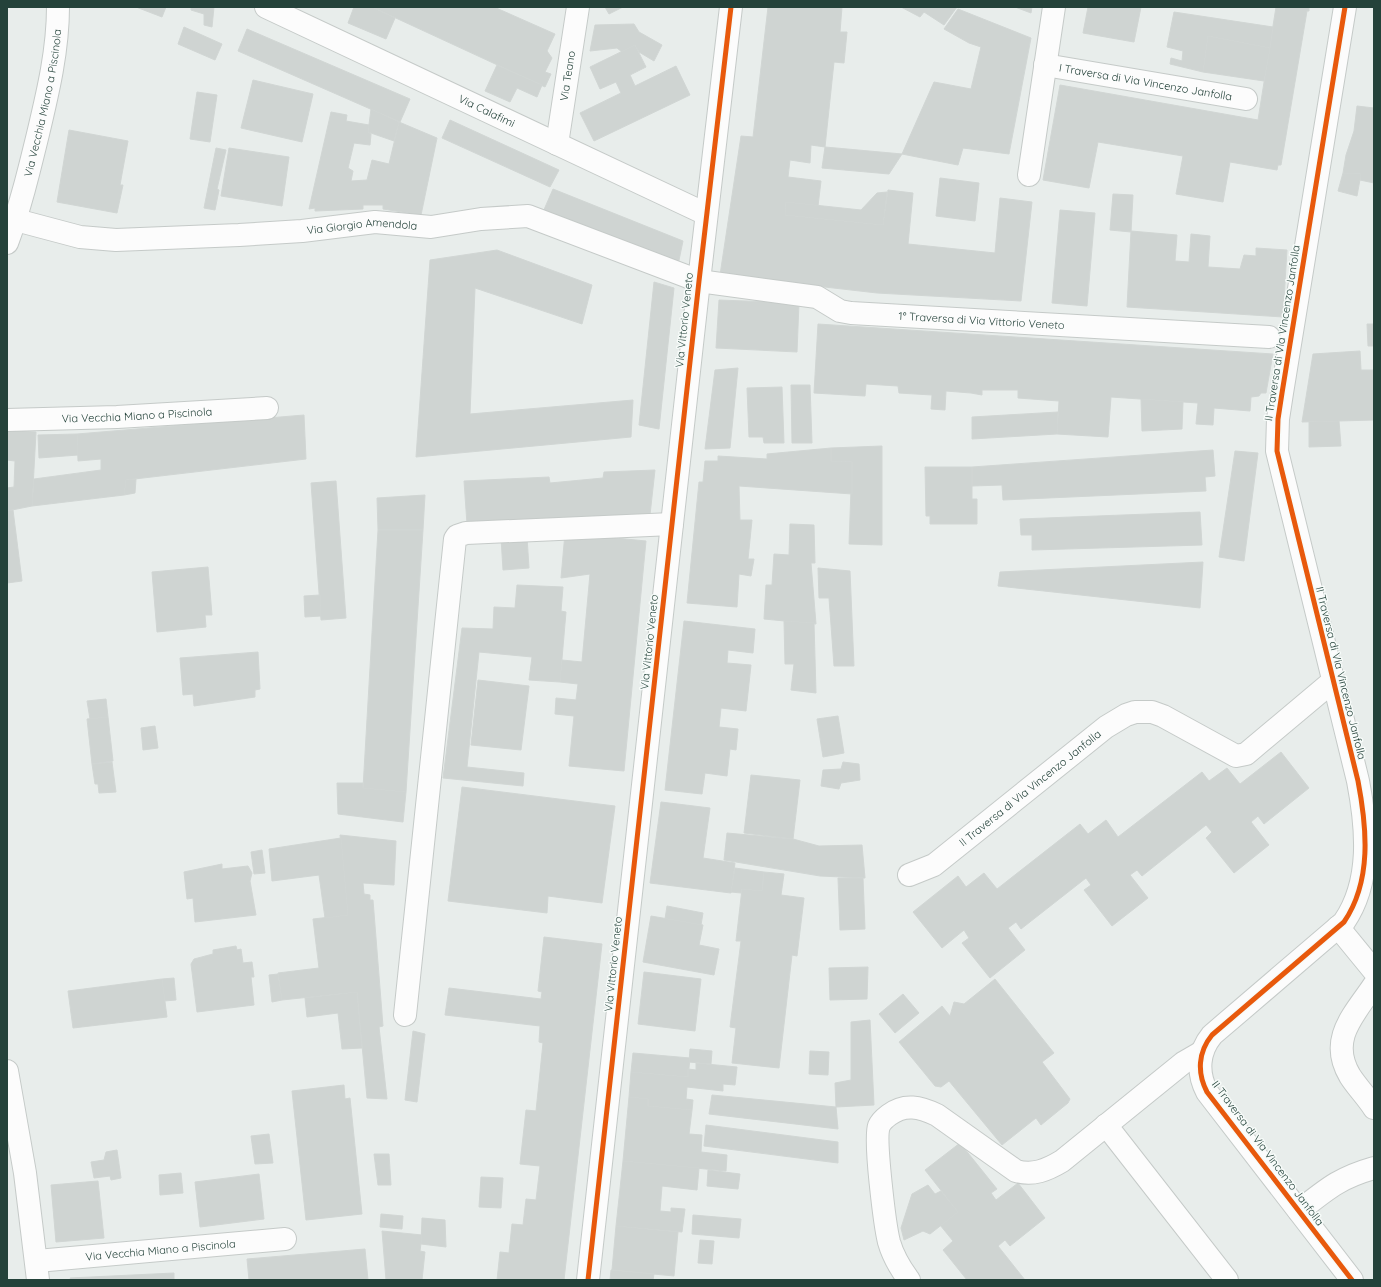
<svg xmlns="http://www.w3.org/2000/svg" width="1381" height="1287" viewBox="0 0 1381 1287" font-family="Quicksand,sans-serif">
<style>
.building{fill:#cfd4d2;stroke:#d1d6d4}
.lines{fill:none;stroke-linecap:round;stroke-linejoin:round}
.minor-casing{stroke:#c5cac8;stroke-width:24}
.minor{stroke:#fcfcfc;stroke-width:22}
.cycleway-casing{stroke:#f7fbf9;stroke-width:8}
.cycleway{stroke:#e8590c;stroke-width:5}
.labels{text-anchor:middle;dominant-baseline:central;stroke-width:3;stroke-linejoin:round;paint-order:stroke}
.street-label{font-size:11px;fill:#24423a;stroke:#f7fbf9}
</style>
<rect width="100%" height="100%" fill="#e8edeb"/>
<!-- building -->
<g class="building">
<path d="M136,7H166L162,17Z"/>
<path d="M191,7H214L212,27L204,25V14L191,10Z"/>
<path d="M354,7H372L395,18L386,39L348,23Z"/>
<path d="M372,7H494L555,34L547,51L552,58L545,72L551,74L545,87Z"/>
<path d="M605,7H623L609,14Z"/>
<path d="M768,7H842L840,32H847L844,63L834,62L825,147L811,145L810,163L790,160L788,177L821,181L818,206L786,202L785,215L883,225L888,190L913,193L908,244L995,253L1000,198L1032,202L1021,301L877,293L720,275L741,136L753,137Z"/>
<path d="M901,7H957L944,25L924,12L920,17Z"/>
<path d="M1015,7H1032L1031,13Z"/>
<path d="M1088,7H1141L1134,42L1083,33Z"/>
<path d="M1276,7H1309V11H1307L1281,165H1278L1277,170L1230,162L1223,202L1176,194L1183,156L1098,142L1089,188L1043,180L1060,85L1258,120Z"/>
<path d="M958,9L1031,38L1009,154L963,148L958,165L902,154L934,82L971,89L981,47L969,43L944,29Z"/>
<path d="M1174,12L1273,27L1270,48L1208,36L1203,72L1170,64L1171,58L1182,61L1183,51L1167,47Z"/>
<path d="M634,24L639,32L662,45L654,61L639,52L635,45L622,52L617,48L590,51L595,25Z"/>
<path d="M184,27L222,44L215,60L178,44Z"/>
<path d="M247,29L410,99L400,122L238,51Z"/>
<path d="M1208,36L1270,48L1264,81L1203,72Z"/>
<path d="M635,45L646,67L630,75L635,86L676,66L690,95L594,141L580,113L621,93L616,82L600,89L590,67Z"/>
<path d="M497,65L542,85L537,97L517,88L510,102L485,91Z"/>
<path d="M253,80L313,94L302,142L241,128Z"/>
<path d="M197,92L217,95L210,142L190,139Z"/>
<path d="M1357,106L1374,108V183L1360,180L1361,174L1343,173L1346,155L1354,131Z"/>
<path d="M371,109L399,122L394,141L368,132Z"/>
<path d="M331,112L347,115L346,121L369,125L368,132L371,134L370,145L354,143L348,168L353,171L351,181L367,180L372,160L389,164L399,122L437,138L421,215L383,209V205H363V209L315,211V208L309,209Z"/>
<path d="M450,120L559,170L550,187L442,138Z"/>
<path d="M69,130L128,141L120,185H123L117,213L57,202Z"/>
<path d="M825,147L902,154L889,174L822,168Z"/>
<path d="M216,148L226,150L217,189L219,190L215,210L204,208Z"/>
<path d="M229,148L289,157L282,206L221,196Z"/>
<path d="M1343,173L1361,174L1357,196L1338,191Z"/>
<path d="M940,178L979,183L975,221L936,216Z"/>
<path d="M553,189L683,241L678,265L543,212Z"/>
<path d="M887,192L883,225L785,215L786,202L861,210L877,193Z"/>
<path d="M1113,194L1133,195L1131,232L1110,230Z"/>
<path d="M1060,210L1095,213L1087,306L1052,303Z"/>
<path d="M1131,231L1177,235L1175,261L1189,262L1191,234L1210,236L1208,267L1240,269L1244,255L1256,256V248L1287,250L1283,317L1127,307Z"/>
<path d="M497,250L592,285L582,324L475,288L470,414L633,400L631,437L416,457L430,260Z"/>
<path d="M654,282L674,288L659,429L639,425Z"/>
<path d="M719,300L799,303L797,352L716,348Z"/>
<path d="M818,324L1273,354L1266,393H1261L1259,396L1251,397L1250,411L1214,408L1213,425L1196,424L1198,403L1111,397L1108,437L1057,434L1059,401L1018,398V390H982V395L971,393L946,391L945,410L931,409L932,395L899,393L898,386L866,384L865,396L814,393Z"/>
<path d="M1367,324H1374V346H1368Z"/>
<path d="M1360,351L1361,370H1374V420L1302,422L1313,354Z"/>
<path d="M738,368L730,448L705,449L715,370Z"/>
<path d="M791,385H810L812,443H792Z"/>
<path d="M782,387L784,443H764L763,437H749L747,388Z"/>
<path d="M1141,399L1183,402L1182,429L1142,431Z"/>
<path d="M1058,412L1057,434L972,439V417Z"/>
<path d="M304,415L306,459L126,480L124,495L32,506L34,479L101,470V459L78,461L77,434Z"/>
<path d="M1339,421L1341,446L1309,447V422Z"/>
<path d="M7,431L36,432L32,506L7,511V488L14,487L15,461L7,460Z"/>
<path d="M77,434L78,455L39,458L38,435Z"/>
<path d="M882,446V545L849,544L852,462L831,461V448Z"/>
<path d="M831,448V461L852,462V494L739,486L740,520H752L748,559H754L751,576L739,574L737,607L687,603L699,482H703L705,461H718V456L767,459V454Z"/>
<path d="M1213,450L1215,476L1205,477L1206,491L1003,500L1002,485L972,486V467Z"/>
<path d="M1235,451L1258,453L1244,561L1219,557Z"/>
<path d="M925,467H972V499H977V524H930V516H926Z"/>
<path d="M655,470L650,515L467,524L464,481L549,477L550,483L603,478L604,472Z"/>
<path d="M136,479L135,493L124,495L126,480Z"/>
<path d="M336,481L346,618L321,620L311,483Z"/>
<path d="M425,495L423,530H378L377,498Z"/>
<path d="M13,510L22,581L7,583V511Z"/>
<path d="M1200,512L1202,545L1032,550V535H1021L1020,519Z"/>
<path d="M790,524L814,525L815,563H811L816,624L764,619L766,585H772L774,554L789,555Z"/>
<path d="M378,530H423L406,792L363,788Z"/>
<path d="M565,533L646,541L624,771L569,766L574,716L555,714L556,698L576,700L578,684L560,682L562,660L582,662L590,574L561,578Z"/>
<path d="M527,537L529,568L503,570L501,538Z"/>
<path d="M1203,562L1200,608L998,586L1000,572Z"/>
<path d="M208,567L212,615H205L206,627L157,632L152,572Z"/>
<path d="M818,568L850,571L854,666H834L829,598H819Z"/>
<path d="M517,585L563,587L561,611L566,612L560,682L529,680L532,657L479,652L467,767L524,773L523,786L443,778L462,628L493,629L494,607L515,608Z"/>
<path d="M320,595L321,616L305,617L304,596Z"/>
<path d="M684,621L755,629L753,653L728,650L727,663L751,665L746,711L721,708L719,727L738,729L736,750L730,749L727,776L705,773L702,794L665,790Z"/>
<path d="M784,621L814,623L816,693L791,690L794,664H785Z"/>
<path d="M258,652L260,689L255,690V697L194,706L193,694L183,695L180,658Z"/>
<path d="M478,680L529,686L521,750L471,745Z"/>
<path d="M106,699L108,717L90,719L87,701Z"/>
<path d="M838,716L844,753L823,757L817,719Z"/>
<path d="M108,717L113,761L92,764L87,719Z"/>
<path d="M155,726L158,748L143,750L141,728Z"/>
<path d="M1281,752L1309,788L1264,824L1258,816L1251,822L1269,845L1234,873L1206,838L1212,832L1206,825L1142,876L1137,870L1130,875L1148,898L1112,926L1084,890L1091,885L1086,878L1021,929L1016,922L1008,928L1025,950L990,978L962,943L969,938L964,930L942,948L913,912L958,876L966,887L984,873L997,889L1080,824L1088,834L1106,820L1118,837L1202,772L1209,781L1227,768L1240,784Z"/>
<path d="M112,762L116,792L99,793L98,784H95L92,764Z"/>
<path d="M843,762L859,764L860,780L841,783L839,789L821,786L823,770L841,769Z"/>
<path d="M751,775L800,780L793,839L744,833Z"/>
<path d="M337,783H363V788L406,792L403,822L338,814Z"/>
<path d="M462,787L615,806L602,903L548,896L547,913L448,901Z"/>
<path d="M661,802L710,808L703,858L735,863L731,893L650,883Z"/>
<path d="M727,833L793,839L819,846L862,845L865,878L820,876L724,860Z"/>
<path d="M340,835L396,841L394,885L363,883L364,894L370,895V900H373L383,1026L379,1027L387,1099L367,1098L357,992L282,1000L278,973L319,968L313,919L348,915Z"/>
<path d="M341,838L348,915L325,918L319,875L272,881L269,849Z"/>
<path d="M262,850L265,873L254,874L251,852Z"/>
<path d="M222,864V869L248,866L252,873L250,881L256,915L195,922L193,898L187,899L184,872Z"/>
<path d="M735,868L764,872L762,891L742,889L741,893L731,892Z"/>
<path d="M764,872L784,874L781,895L804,898L797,956L792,955L779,1068L732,1063L736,1028L730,1027L741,941H736L742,889L762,891Z"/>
<path d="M838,878H863L865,929L840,930Z"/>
<path d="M667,906L703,913L701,925L665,919Z"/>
<path d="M651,916L703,925L699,945L719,949L714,975L643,962Z"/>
<path d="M544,937L602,944L564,1280H497L500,1252L509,1253L512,1224L523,1225L526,1199L536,1200L540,1166L520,1164L526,1110L536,1111L543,1043L539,1042L540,1026L445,1015L449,988L541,999L542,992L538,991Z"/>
<path d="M236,946L237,950L241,949L243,963L252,962L254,977H251L254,1005L197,1012L191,964L194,959L213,954V950Z"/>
<path d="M868,967L867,999L830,1000L829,968Z"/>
<path d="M644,972L701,979L695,1031L638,1024Z"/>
<path d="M278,974L282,1000L272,1002L269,975Z"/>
<path d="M174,978L176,1000L164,1001L162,979Z"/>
<path d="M162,979L167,1017L73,1028L68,991Z"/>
<path d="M995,979L1054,1053L1042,1062L1070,1099L1068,1103L1041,1125L1036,1118L1002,1145L949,1081L941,1087L935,1086L899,1042L942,1006L950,1016L954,1002L964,1004Z"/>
<path d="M357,992L362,1048L342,1049L338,1013L307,1017L305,998Z"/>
<path d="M903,994L919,1013L895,1033L879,1014Z"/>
<path d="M870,1020L874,1105L836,1107L835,1083L851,1080V1022Z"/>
<path d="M413,1031L425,1034L417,1102L405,1100Z"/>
<path d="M690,1049L712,1051L711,1064L689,1062Z"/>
<path d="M810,1051L829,1052L828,1075L809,1074Z"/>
<path d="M633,1053L690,1058L688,1077L631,1072Z"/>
<path d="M696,1063L737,1067L735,1085L723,1084V1091L687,1087L686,1099L693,1100L692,1110L648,1106V1099L629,1097L631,1072L688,1077V1069L696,1070Z"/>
<path d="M344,1085L345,1099L350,1098L362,1214L306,1220L292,1091Z"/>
<path d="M712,1095L836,1107L838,1129L709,1114Z"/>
<path d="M629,1097L648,1099V1106L692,1110L689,1134L702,1135L701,1152L727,1155L726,1171L623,1161Z"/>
<path d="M706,1125L838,1142V1163L704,1146Z"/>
<path d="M269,1134L273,1163L255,1164L251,1136Z"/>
<path d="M960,1143L997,1189L991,1193L996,1200L1018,1183L1045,1218L1010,1246L1005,1240L998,1246L1025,1280H967L943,1250L953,1241L940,1225L958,1212L925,1170Z"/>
<path d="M117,1150L121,1178L111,1180L110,1176L94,1178L91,1162L104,1160L106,1152Z"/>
<path d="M374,1154H389L391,1185H378Z"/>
<path d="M623,1161L699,1168L697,1190L662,1186L660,1211L671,1212V1208L685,1209L682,1232L616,1226Z"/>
<path d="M708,1170L740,1174L738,1189L707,1186Z"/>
<path d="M181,1173L183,1193L160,1195L159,1175Z"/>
<path d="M259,1174L264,1219L200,1227L195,1182Z"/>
<path d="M481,1177L503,1178L501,1208L479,1207Z"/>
<path d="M98,1181L104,1238L56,1242L51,1185Z"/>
<path d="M928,1185L935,1194L941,1191L958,1212L930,1234L923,1231L904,1240L901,1228L912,1194Z"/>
<path d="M381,1214L403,1216L402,1229L380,1227Z"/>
<path d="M693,1215L741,1219L739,1238L692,1234Z"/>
<path d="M422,1218L445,1220L446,1247L421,1244Z"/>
<path d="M616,1226L678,1232L674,1276L612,1270Z"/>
<path d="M382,1231L422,1235L420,1251L425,1252L422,1280H386Z"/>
<path d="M700,1240L714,1241L712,1264L698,1263Z"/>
<path d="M365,1249L368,1280H249L247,1259Z"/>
<path d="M611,1270L654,1274L653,1280H610Z"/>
<path d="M174,1273V1280H71L70,1278Z"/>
</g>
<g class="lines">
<!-- minor casing -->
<g class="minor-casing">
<g id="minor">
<path id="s1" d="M266,7L706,214"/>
<path d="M1345,7L1282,393L1278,419L1277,451L1358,781C1367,828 1372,881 1344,922L1212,1035C1198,1052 1197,1073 1207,1092L1352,1280"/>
<path id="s2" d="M1045,65L1246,99"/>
<path id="s3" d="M557,144L578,7"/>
<path d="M1029,175L1054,7"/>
<path id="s4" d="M16,220L80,237L116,240L239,235L302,231L375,222L431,227L481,219L528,216L699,281L817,297L840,311L851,313L1269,337"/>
<path id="s5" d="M7,243C20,208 29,171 38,134C48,92 58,50 58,7"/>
<path id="s6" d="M7,420L117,417L267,408"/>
<path id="s7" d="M909,875L934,865L1106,727L1126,715L1135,712H1152L1163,716L1236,756L1246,754L1333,681"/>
<path d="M1338,927L1374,971"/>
<path d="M1374,985C1354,1015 1328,1039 1350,1076C1357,1087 1367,1097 1374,1108"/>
<path d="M405,1015L455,539L457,536L466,533L672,524"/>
<path d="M7,1071L25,1173L38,1280"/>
<path d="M1106,1125L1227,1280"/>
<path d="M1299,1211C1327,1189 1339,1178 1374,1168"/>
<path id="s8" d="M37,1261L285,1239"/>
<path d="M588,1280L699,281L731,7"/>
<path d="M909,1280C900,1268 893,1256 889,1242C885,1226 874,1139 879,1126C881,1121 885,1118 889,1115C905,1103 920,1107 937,1115L1016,1171C1033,1176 1047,1170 1062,1161L1183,1063L1202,1052"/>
</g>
</g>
<!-- minor -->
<use href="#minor" class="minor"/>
<!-- cycleway casing -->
<g class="cycleway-casing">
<g id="cycleway">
<path d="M1345,7L1282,393L1278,419L1277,451L1358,781C1367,828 1372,881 1344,922L1212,1035C1198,1052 1197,1073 1207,1092L1352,1280"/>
<path d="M588,1280L699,281L731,7"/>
</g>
</g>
<!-- cycleway -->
<use href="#cycleway" class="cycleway"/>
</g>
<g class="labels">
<!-- street labels -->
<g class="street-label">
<text stroke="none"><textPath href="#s3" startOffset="69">Via Teano</textPath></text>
<text stroke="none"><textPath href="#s2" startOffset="102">I Traversa di Via Vincenzo Janfolla</textPath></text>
<text stroke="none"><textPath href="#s5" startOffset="145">Via Vecchia Miano a Piscinola</textPath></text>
<text stroke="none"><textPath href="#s1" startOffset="244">Via Calafimi</textPath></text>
<text stroke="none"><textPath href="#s4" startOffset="349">Via Giorgio Amendola</textPath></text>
<text transform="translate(684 320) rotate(-84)">Via Vittorio Veneto</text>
<text stroke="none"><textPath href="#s4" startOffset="987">1° Traversa di Via Vittorio Veneto</textPath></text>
<text transform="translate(1282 333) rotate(-81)">II Traversa di Via Vincenzo Janfolla</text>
<text stroke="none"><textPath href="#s6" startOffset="130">Via Vecchia Miano a Piscinola</textPath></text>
<text transform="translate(649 642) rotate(-84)">Via Vittorio Veneto</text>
<text transform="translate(1341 673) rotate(76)">II Traversa di Via Vincenzo Janfolla</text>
<text stroke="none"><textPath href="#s7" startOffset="150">II Traversa di Via Vincenzo Janfolla</textPath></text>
<text transform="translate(613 964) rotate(-84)">Via Vittorio Veneto</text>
<text transform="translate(1268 1153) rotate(53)">II Traversa di Via Vincenzo Janfolla</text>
<text stroke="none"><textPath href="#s8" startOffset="124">Via Vecchia Miano a Piscinola</textPath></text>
</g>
</g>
<!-- border -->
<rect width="1381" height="1287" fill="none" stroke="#24423a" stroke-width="16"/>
</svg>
